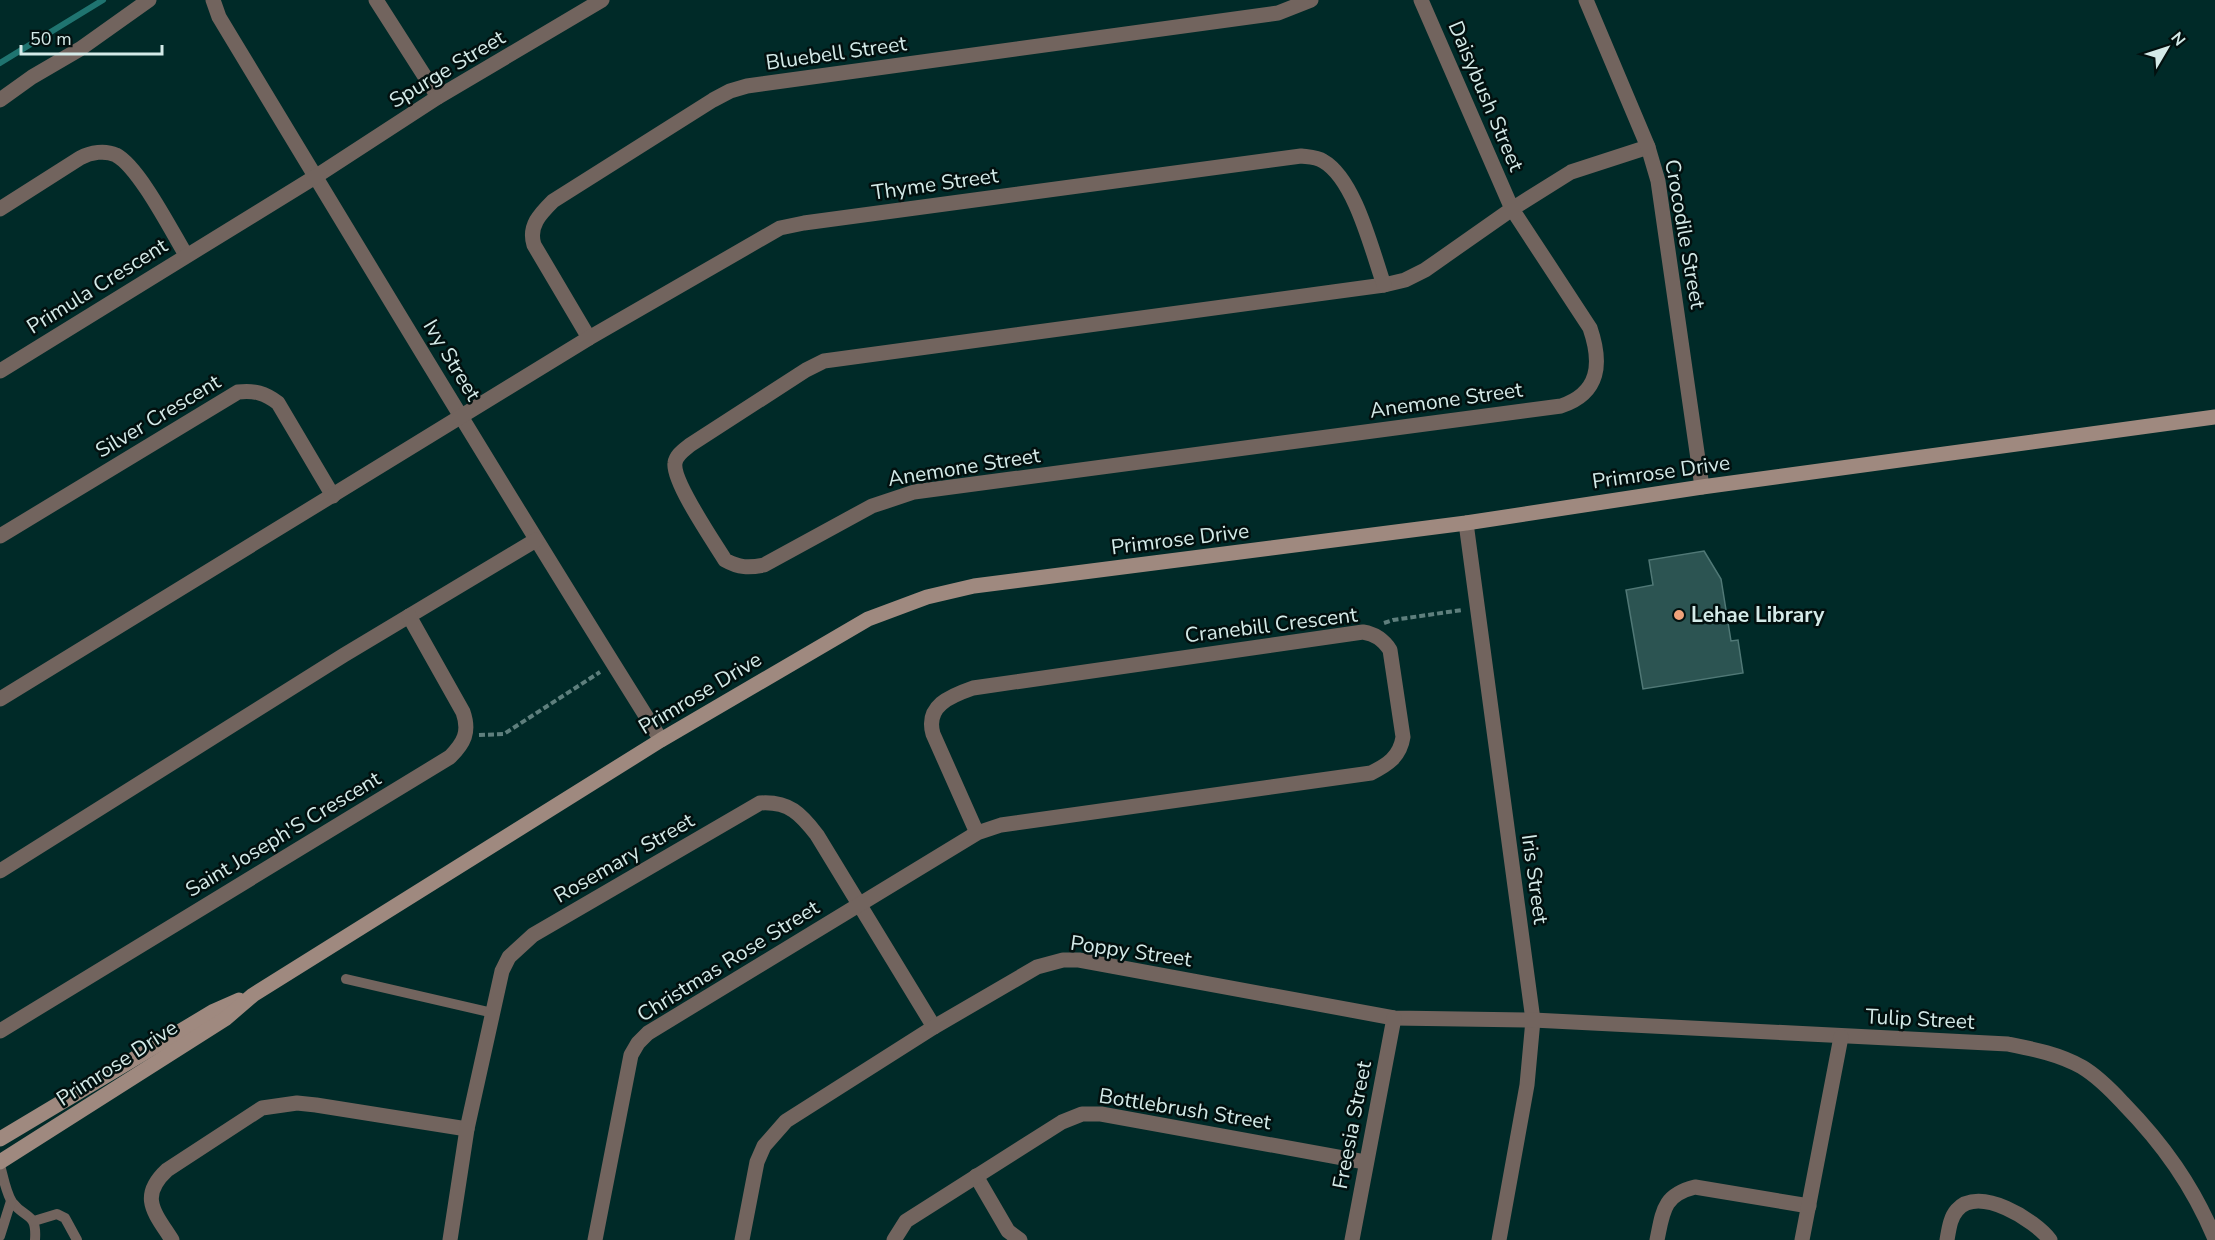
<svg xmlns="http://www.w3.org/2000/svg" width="2215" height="1240" viewBox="0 0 2215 1240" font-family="'Nunito Sans',sans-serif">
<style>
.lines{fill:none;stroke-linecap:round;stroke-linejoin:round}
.stream{stroke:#1f7470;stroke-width:6}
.building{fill:#2c5452;stroke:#507876;stroke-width:1.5}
.path{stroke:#5e7f7d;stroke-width:4;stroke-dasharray:6 3;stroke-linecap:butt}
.lane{stroke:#72645e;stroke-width:10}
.street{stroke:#72645e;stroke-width:15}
.secondary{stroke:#9f897f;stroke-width:15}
.poi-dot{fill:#f0a27a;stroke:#02100f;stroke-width:2}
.labels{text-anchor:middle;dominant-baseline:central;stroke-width:5;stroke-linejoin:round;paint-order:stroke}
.street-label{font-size:21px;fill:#d4eae8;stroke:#02100f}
.poi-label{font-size:21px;font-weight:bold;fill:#d4eae8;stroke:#02100f;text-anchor:start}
</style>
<rect width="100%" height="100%" fill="#002a28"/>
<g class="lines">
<!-- stream -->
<path class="stream" d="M0,63L103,0"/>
</g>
<!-- building -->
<path class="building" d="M1704,551L1721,579L1731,641L1738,640L1743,673L1643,689L1626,590L1653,585L1649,560Z"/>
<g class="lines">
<!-- path -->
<g class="path">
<path d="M1384,623L1393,620L1462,610"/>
<path d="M479,735L504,734L600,672"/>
</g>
<!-- lane -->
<g class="lane">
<path d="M346,979L493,1013"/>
<path d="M0,1165C3,1176 6,1193 12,1202C26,1220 37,1212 35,1240"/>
<path d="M34,1221L57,1214L65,1218L77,1240"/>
<path d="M0,1236L11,1201"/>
</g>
<!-- street -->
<g class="street">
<path d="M213,0L219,17C365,259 511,501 661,740"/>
<path d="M376,0L438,97"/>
<path d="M1421,0L1512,209L1590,328C1602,363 1600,393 1561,406L914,492L872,506L764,565C749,568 739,568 725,560C714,542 672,481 675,463C676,455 684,450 690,445L806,370L824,361L1384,285L1405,280L1425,270L1512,209L1571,172L1648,147"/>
<path d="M1586,0L1648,147L1658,181L1702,487"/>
<path d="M0,100L32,77L80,49L149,0"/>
<path d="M0,209L80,158C91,152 105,150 116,155C139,167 172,232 186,255"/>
<path d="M589,338L534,245C528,226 540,214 553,201L713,100L730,91L747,86L1278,13L1311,0"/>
<path d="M0,371L315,177L438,97L602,0"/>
<path d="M1466,523L1533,1020L1527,1085L1499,1240"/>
<path d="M0,536L238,392C254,390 265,393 278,403L333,496"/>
<path d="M0,699L589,338L780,228L804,223L1301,156C1308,157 1317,157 1323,161C1355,179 1372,251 1384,285"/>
<path d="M0,871L344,655L536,540"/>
<path d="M0,1031L450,757C464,743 470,732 463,712L409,616"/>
<path d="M976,1176L1008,1231L1020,1240"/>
<path d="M172,1240C155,1213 138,1197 167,1170L262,1108L297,1103L316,1105L467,1129"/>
<path d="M450,1240L467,1129L502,971L509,957L533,935L760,803C789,801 801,814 817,835L934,1027"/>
<path d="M595,1240L631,1055L638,1043L648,1033L977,833L1001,825L1371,773C1387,765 1400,757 1403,737L1390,650C1383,639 1375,634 1363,632L973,688C950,696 925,706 933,734L977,833"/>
<path d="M742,1240L757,1162L764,1146L786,1121L934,1027L1037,967L1063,960H1079L1394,1018L1533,1020L2008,1044C2033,1049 2059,1054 2082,1067C2097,1076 2111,1090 2123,1103C2163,1144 2193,1186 2215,1239"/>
<path d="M894,1240L906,1221L1062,1122L1082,1114H1101L1365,1162"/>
<path d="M1352,1240L1394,1018"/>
<path d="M1657,1240C1663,1211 1663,1195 1695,1187L1809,1206"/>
<path d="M1802,1240L1841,1037"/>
<path d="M1947,1240C1949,1229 1950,1218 1957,1210C1979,1185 2035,1220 2050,1240"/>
</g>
<!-- secondary -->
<g class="secondary">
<path d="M0,1139L214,1011L239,1000"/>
<path d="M0,1162L225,1019L253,995L661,740L868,619L927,597L974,586L1466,523L1702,487L2215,417"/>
</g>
</g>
<!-- markers -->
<circle class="poi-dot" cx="1679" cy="615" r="6"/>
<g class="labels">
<!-- street labels -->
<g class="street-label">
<text transform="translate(836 53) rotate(-8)">Bluebell Street</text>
<text transform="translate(447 69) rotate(-31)">Spurge Street</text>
<text transform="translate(1486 96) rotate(67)">Daisybush Street</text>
<text transform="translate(935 184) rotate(-8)">Thyme Street</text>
<text transform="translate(1685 234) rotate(80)">Crocodile Street</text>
<text transform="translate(97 286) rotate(-32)">Primula Crescent</text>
<text transform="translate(452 360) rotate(59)">Ivy Street</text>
<text transform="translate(1446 400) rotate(-8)">Anemone Street</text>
<text transform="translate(158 416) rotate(-31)">Silver Crescent</text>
<text transform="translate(964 467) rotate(-9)">Anemone Street</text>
<text transform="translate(1661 472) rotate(-8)">Primrose Drive</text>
<text transform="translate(1180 539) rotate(-7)">Primrose Drive</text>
<text transform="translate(1271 625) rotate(-7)">Cranebill Crescent</text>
<text transform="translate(700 693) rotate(-31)">Primrose Drive</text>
<text transform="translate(283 834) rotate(-31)">Saint Joseph'S Crescent</text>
<text transform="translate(624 858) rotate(-30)">Rosemary Street</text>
<text transform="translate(1535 879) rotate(82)">Iris Street</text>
<text transform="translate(1131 951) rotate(8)">Poppy Street</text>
<text transform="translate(728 961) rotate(-32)">Christmas Rose Street</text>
<text transform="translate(1920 1019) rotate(3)">Tulip Street</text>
<text transform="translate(117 1063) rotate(-33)">Primrose Drive</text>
<text transform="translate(1185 1109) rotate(9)">Bottlebrush Street</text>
<text transform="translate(1352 1125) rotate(-79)">Freesia Street</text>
</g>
<!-- poi labels -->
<g class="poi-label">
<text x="1691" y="615">Lehae Library</text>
</g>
</g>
<!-- north arrow -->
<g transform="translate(2167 48) rotate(51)" stroke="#02100f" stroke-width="4.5" paint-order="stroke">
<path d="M0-4.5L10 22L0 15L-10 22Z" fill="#d4eae8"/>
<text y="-9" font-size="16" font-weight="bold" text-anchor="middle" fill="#d4eae8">N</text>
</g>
<!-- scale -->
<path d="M21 45v9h141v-9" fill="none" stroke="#d4eae8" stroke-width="3"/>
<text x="30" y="45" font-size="18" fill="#d4eae8" stroke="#02100f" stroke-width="4.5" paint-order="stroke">50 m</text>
</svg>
